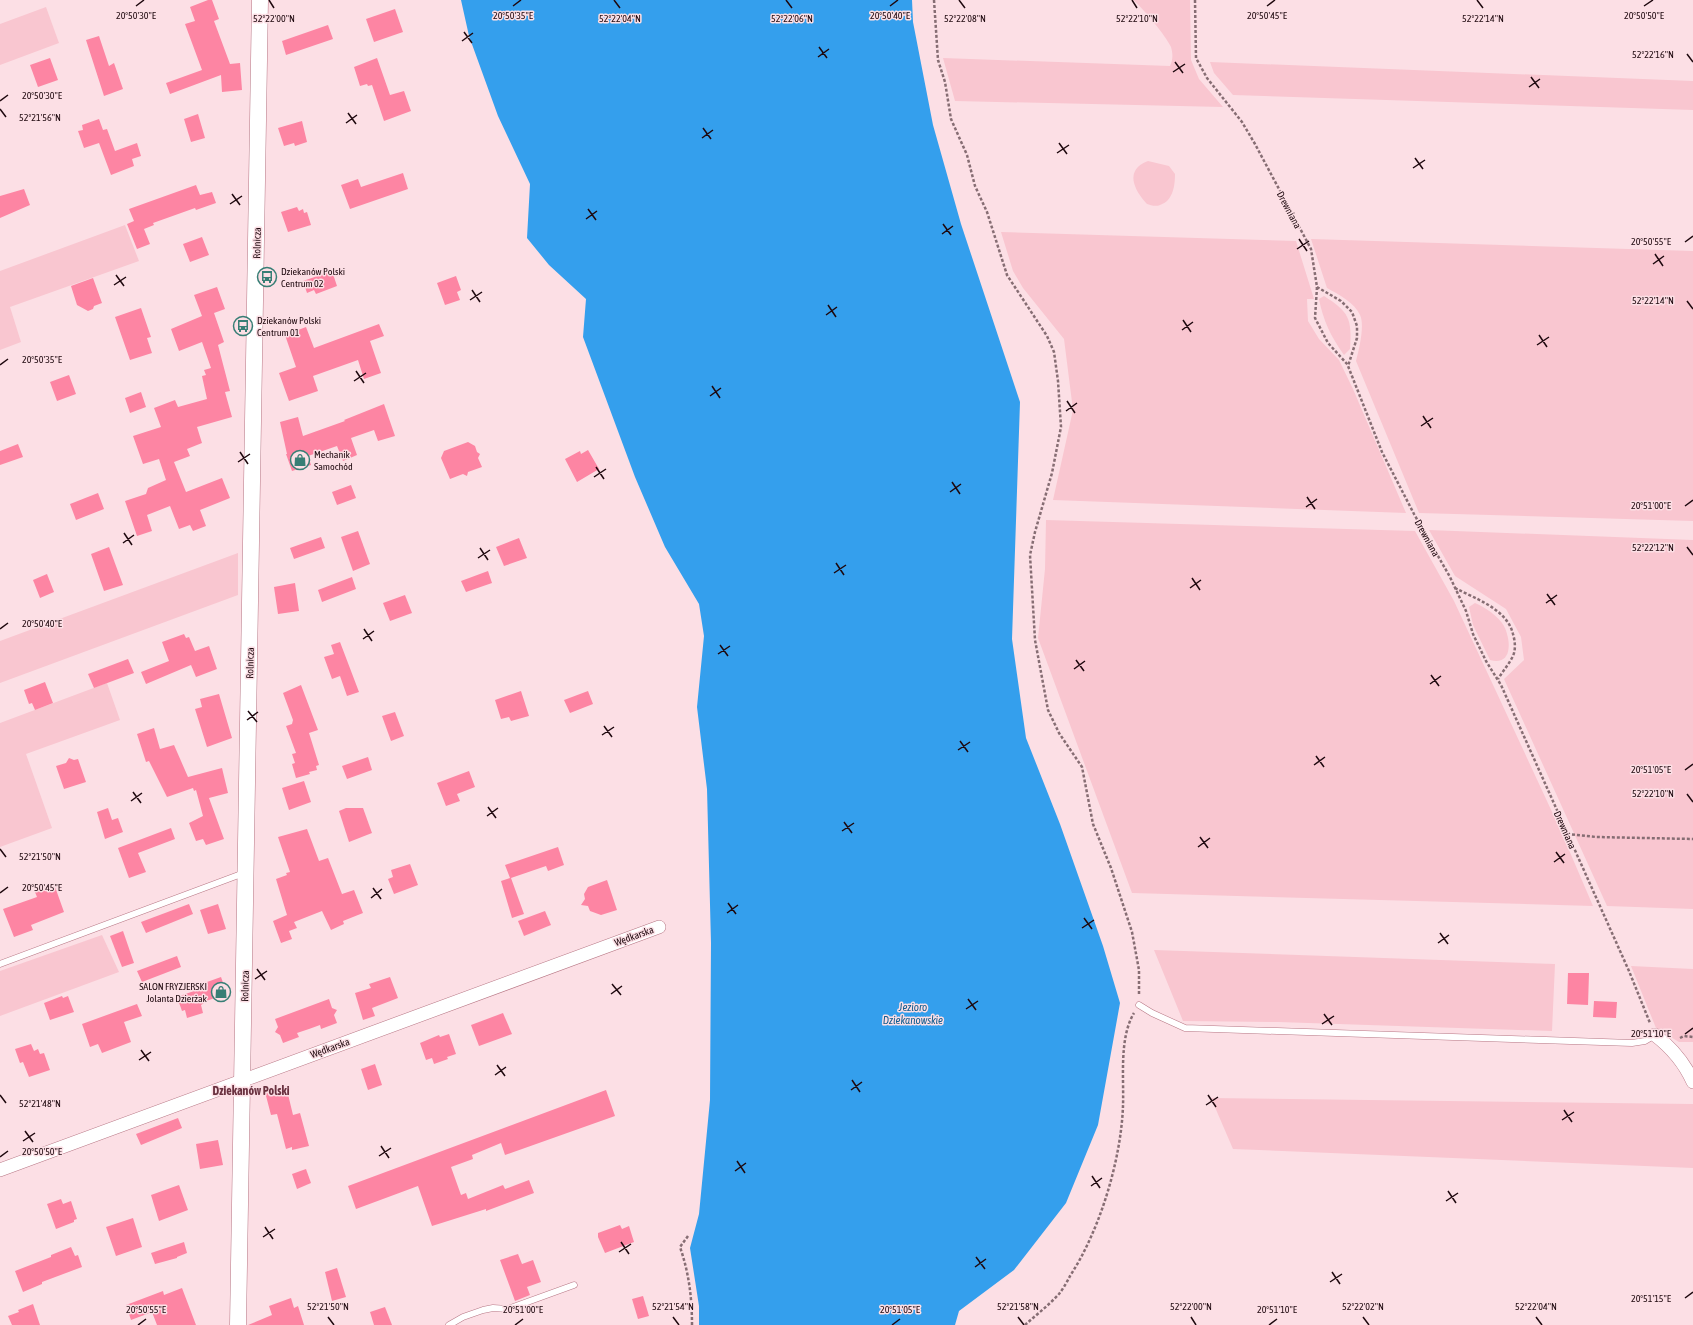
<svg xmlns="http://www.w3.org/2000/svg" width="1693" height="1325" viewBox="0 0 1693 1325" font-family="'Asap Condensed',sans-serif">
<style>
.green{fill:#f9c6d0}
.water{fill:#349fed}
.building{fill:#fd85a3}
.lines{fill:none;stroke-linecap:round;stroke-linejoin:round}
.service-casing{stroke:#b77785;stroke-width:7}
.minor-casing{stroke:#b77785;stroke-width:14}
.tertiary-casing{stroke:#b77785;stroke-width:17}
.path{stroke:#866d73;stroke-width:2.5;stroke-dasharray:3 2;stroke-linecap:butt}
.service{stroke:#fff;stroke-width:6}
.minor{stroke:#fff;stroke-width:13}
.tertiary{stroke:#fff;stroke-width:16}
.ticks{fill:none;stroke:#1e080e;stroke-width:1.5}
.labels{text-anchor:middle;dominant-baseline:central;stroke-width:3;stroke-linejoin:round;paint-order:stroke}
.street-label{font-size:10px;fill:#1e080e;stroke:#fcdfe5}
.poi-label{font-size:10px;fill:#1e080e;stroke:#fcdfe5;text-anchor:start}
.water-label{font-size:11px;font-style:italic;fill:#0f5a8d;stroke:#fcdfe5}
.quarter-label{font-size:12px;font-weight:bold;fill:#6a3240;stroke:#fcdfe5}
.ticks-label{font-size:10px;text-anchor:middle;fill:#1e080e;stroke:#fcdfe5;stroke-width:3;stroke-linejoin:round;paint-order:stroke}
</style>
<rect width="100%" height="100%" fill="#fcdfe5"/>
<!-- green -->
<g class="green">
<path d="M1133,0H1190L1191,60L1199,79L1223,107L955,101L943,58L1170,66C1173,60 1173,54 1171,47C1166,36 1143,8 1133,0Z"/>
<path d="M46,7L59,43L0,65V24Z"/>
<path d="M1210,62L1693,81V110L1233,95L1214,73Z"/>
<path d="M1148,161L1169,166L1175,174C1175,186 1173,201 1160,205C1156,207 1150,205 1147,204C1134,190 1124,170 1148,161Z"/>
<path d="M125,225L139,261L10,307L21,342L0,350V271Z"/>
<path d="M1001,232L1296,241L1314,299H1307L1308,321L1319,339L1339,360L1353,389L1406,513L1053,500L1073,410L1064,339L1023,288L1013,271Z"/>
<path d="M1311,239L1693,251V521L1419,513L1356,361C1359,350 1365,325 1360,315C1355,303 1338,294 1327,288Z"/>
<path d="M1324,296C1349,312 1352,318 1350,349L1344,355C1331,337 1323,320 1319,299Z"/>
<path d="M1046,520L1415,531L1454,601L1560,829L1593,906L1132,893L1038,638L1045,569Z"/>
<path d="M1429,530L1693,540V909L1607,906L1504,679L1524,660L1521,637L1506,609L1455,576Z"/>
<path d="M238,553V595L0,683V641Z"/>
<path d="M1475,603C1485,607 1498,616 1504,626C1511,640 1513,666 1490,660L1473,625L1469,607Z"/>
<path d="M107,683L120,720L26,754L52,828L0,847V723Z"/>
<path d="M102,935L119,972L0,1016V971Z"/>
<path d="M1154,950L1555,964L1552,1031L1278,1022L1183,1021Z"/>
<path d="M1631,966L1693,969V1042H1679L1656,1028Z"/>
<path d="M1211,1098L1693,1104V1168L1233,1149Z"/>
</g>
<!-- water -->
<path class="water" d="M461,0H912L913,22L933,125L961,224L1020,402L1012,639L1026,738L1060,824L1103,946L1120,1003L1098,1125L1066,1203L1014,1270L959,1311L955,1325H699V1306L690,1248L699,1214L710,1100L711,943L707,789L697,707L704,636L699,604L665,547L635,477L583,337L586,299L549,265L527,238L530,184L498,116L469,36Z"/>
<!-- building -->
<g class="building">
<path d="M208,0H212L219,19L214,21L230,64L240,63L242,90L222,92L221,75L170,94L166,83L202,70L185,24L195,21L190,7Z"/>
<path d="M395,9L403,32L374,42L366,19Z"/>
<path d="M328,25L333,39L286,55L282,41Z"/>
<path d="M99,36L109,66L114,63L123,89L104,96L86,40Z"/>
<path d="M50,58L58,80L38,87L30,65Z"/>
<path d="M377,58L390,95L404,91L411,111L384,121L372,85L368,86L367,84L360,86L354,67Z"/>
<path d="M198,114L205,138L191,142L184,119Z"/>
<path d="M99,119L103,130L107,129L115,151L137,143L141,156L132,159L134,166L111,175L99,143L84,148L78,131L83,130L82,125Z"/>
<path d="M302,121L307,142L295,146L294,143L284,146L278,128Z"/>
<path d="M403,173L408,189L350,209L341,185L358,179L361,187Z"/>
<path d="M196,185L200,195L212,192L216,203L196,210L195,208L153,223L154,225L144,229L150,244L137,249L127,224L134,221L129,209Z"/>
<path d="M24,189L30,205L0,218V196Z"/>
<path d="M297,207L299,211L303,209L304,213L307,212L311,225L288,232L281,212Z"/>
<path d="M202,237L209,255L190,262L183,244Z"/>
<path d="M332,271L337,286L316,294L314,290L307,293L303,281Z"/>
<path d="M456,276L461,290L457,292L460,300L445,305L437,283Z"/>
<path d="M93,278L102,303L94,306L93,309L88,311L77,305L71,286Z"/>
<path d="M217,287L225,309L214,313L224,342L218,345L230,391L225,392L232,417L197,427L202,443L187,449L190,456L174,462L186,492L222,478L230,498L200,510L206,526L193,531L190,525L179,529L170,506L147,515L152,531L137,536L125,501L146,494L148,488L166,480L159,459L143,464L133,436L161,427L154,408L175,400L178,407L207,399L202,376L206,375L204,370L211,368L202,342L179,351L171,329L202,316L194,295Z"/>
<path d="M141,308L151,337L147,338L152,353L130,360L115,317Z"/>
<path d="M379,324L384,336L370,341L381,373L364,379L358,360L313,376L318,391L289,401L279,373L296,367L285,335L306,327L314,348Z"/>
<path d="M69,375L76,394L57,401L50,382Z"/>
<path d="M141,392L146,407L130,413L125,398Z"/>
<path d="M384,404L395,436L378,441L374,430L351,438L357,455L343,461L337,446L308,456L311,465L292,471L286,454H287L280,422L298,417L303,436L345,421L344,420Z"/>
<path d="M468,442L475,446L477,452L480,454L478,458L482,467L468,472L467,476L463,474L450,479L441,458L444,451Z"/>
<path d="M18,444L23,457L0,465V451Z"/>
<path d="M588,450L599,469L577,482L565,459L580,451L581,454Z"/>
<path d="M351,485L356,498L337,505L332,492Z"/>
<path d="M98,493L104,509L76,520L70,504Z"/>
<path d="M358,531L370,564L353,571L341,537Z"/>
<path d="M321,537L325,548L294,559L290,548Z"/>
<path d="M519,538L527,558L504,566L496,547Z"/>
<path d="M109,547L123,585L104,591L91,554Z"/>
<path d="M488,571L492,583L466,592L461,581Z"/>
<path d="M47,574L54,592L40,598L33,580Z"/>
<path d="M352,577L356,589L322,602L318,590Z"/>
<path d="M295,583L299,611L278,614L274,587Z"/>
<path d="M405,595L412,613L390,621L383,603Z"/>
<path d="M184,634L186,638L189,637L195,651L209,646L217,669L196,677L191,665L146,684L141,672L169,661L162,642Z"/>
<path d="M340,642L359,692L347,696L340,676L332,679L324,657L334,654L331,645Z"/>
<path d="M128,659L134,673L94,688L88,674Z"/>
<path d="M45,682L53,703L35,710L32,703L29,704L24,690Z"/>
<path d="M301,685L318,730L309,733L319,765L316,766L317,770L309,772L310,774L296,778L292,764L295,763L292,754L296,753L286,726L292,724L293,720L283,693Z"/>
<path d="M521,691L529,716L511,721L509,717L501,719L495,700Z"/>
<path d="M588,691L593,704L570,713L564,700Z"/>
<path d="M219,694L232,738L207,747L195,709L202,707L200,699Z"/>
<path d="M395,712L404,736L391,741L382,716Z"/>
<path d="M154,728L160,749L174,745L188,777L222,768L228,793L209,798L224,839L206,845L203,839L196,841L189,823L203,816L196,790L194,791L193,788L167,797L149,761L146,762L137,734Z"/>
<path d="M368,757L372,770L347,779L342,766Z"/>
<path d="M69,758L74,760L78,759L86,782L64,789L56,766L66,763Z"/>
<path d="M469,771L475,787L457,794L460,801L446,806L437,783Z"/>
<path d="M304,781L311,802L289,810L282,788Z"/>
<path d="M108,808L112,820L118,818L123,832L105,839L97,812Z"/>
<path d="M346,808H363L372,833L349,842L339,811Z"/>
<path d="M171,828L175,839L138,853L146,872L129,878L118,848Z"/>
<path d="M307,829L319,861L328,858L342,894L354,890L363,913L343,921L344,924L331,930L322,911L294,922L297,928L289,931L292,939L281,943L273,921L287,915L276,879L287,875L286,873L290,872L278,837Z"/>
<path d="M558,847L564,865L548,871L546,866L511,878L524,914L512,918L501,881L510,878L505,865Z"/>
<path d="M410,864L418,885L394,894L388,879L393,877L391,870Z"/>
<path d="M607,880L617,910L601,915L590,911L588,906L581,905L585,899L584,894L588,887Z"/>
<path d="M54,884L64,912L31,925L33,930L14,937L3,909L37,897L35,892Z"/>
<path d="M189,904L193,914L146,933L141,922Z"/>
<path d="M218,904L226,929L208,934L200,910Z"/>
<path d="M545,911L551,925L524,936L518,921Z"/>
<path d="M123,931L134,963L122,967L110,936Z"/>
<path d="M177,956L181,967L142,982L137,971Z"/>
<path d="M1568,973H1589L1588,1005L1567,1004Z"/>
<path d="M221,977L227,994L203,1002L204,1003L201,1005L203,1013L187,1018L185,1010L182,1011L177,997L208,986L207,982Z"/>
<path d="M390,977L398,998L372,1008L375,1016L363,1020L355,993L371,988L369,984Z"/>
<path d="M62,996L63,998L68,996L74,1012L50,1020L44,1003Z"/>
<path d="M329,999L332,1008L337,1010L334,1015L337,1023L321,1029L320,1025L309,1029L297,1033L299,1037L283,1043L280,1035L275,1032L278,1027L275,1019Z"/>
<path d="M1594,1001L1617,1002L1616,1018L1593,1017Z"/>
<path d="M137,1004L142,1016L124,1022L131,1042L102,1053L98,1044L90,1047L82,1024Z"/>
<path d="M503,1013L512,1034L479,1046L471,1025Z"/>
<path d="M449,1034L456,1054L447,1057L448,1059L434,1064L432,1058L426,1060L420,1043L439,1035L440,1037Z"/>
<path d="M31,1044L34,1051L38,1049L40,1054L44,1053L50,1070L29,1077L23,1062L20,1063L15,1049Z"/>
<path d="M375,1064L382,1085L368,1090L361,1069Z"/>
<path d="M286,1086L293,1115L300,1113L309,1146L292,1150V1147L286,1149L277,1114L271,1115L265,1092Z"/>
<path d="M606,1090L615,1116L505,1155L501,1143L472,1155L473,1159L451,1167L461,1195L466,1193L468,1199L503,1185L505,1189L529,1180L534,1193L486,1211V1209L432,1226L418,1186L356,1209L348,1186Z"/>
<path d="M178,1118L182,1128L141,1145L136,1134Z"/>
<path d="M218,1140L223,1165L200,1169L196,1144Z"/>
<path d="M306,1169L311,1183L297,1189L292,1174Z"/>
<path d="M179,1185L188,1210L159,1221L151,1195Z"/>
<path d="M61,1199L63,1204L71,1201L77,1219L74,1220V1222L56,1229L47,1204Z"/>
<path d="M133,1218L142,1247L116,1256L106,1227Z"/>
<path d="M620,1225L622,1229L629,1226L634,1242L605,1253L598,1237V1233Z"/>
<path d="M184,1242L187,1253L177,1257V1258L155,1264L151,1253Z"/>
<path d="M71,1247L75,1256L78,1255L82,1267L42,1282V1284L23,1292L15,1271L51,1257V1255Z"/>
<path d="M518,1254L522,1264L533,1260L541,1282L527,1287L530,1295L515,1301L500,1260Z"/>
<path d="M337,1268L346,1297L332,1301L325,1272Z"/>
<path d="M182,1288L196,1325H157L152,1312L131,1320L126,1305L163,1291L164,1295Z"/>
<path d="M643,1296L649,1316L638,1319L632,1299Z"/>
<path d="M291,1298L294,1308L298,1306L304,1325H248L272,1315L269,1306Z"/>
<path d="M33,1304L40,1325H12L8,1316L19,1312L18,1310Z"/>
<path d="M385,1307L392,1325H374L370,1312Z"/>
</g>
<g class="lines">
<!-- service casing -->
<g class="service-casing">
<g id="service">
<path d="M0,964L244,873"/>
<path d="M1139,1005L1152,1013L1185,1028L1632,1043L1645,1041L1655,1035"/>
<path d="M449,1325L463,1317L483,1310L493,1308L508,1309L574,1285"/>
</g>
</g>
<!-- minor casing -->
<g class="minor-casing">
<g id="minor">
<path d="M1655,1035C1672,1048 1684,1062 1693,1082"/>
<path d="M0,1170L659,927"/>
</g>
</g>
<!-- tertiary casing -->
<g class="tertiary-casing">
<path id="tertiary" d="M238,1325L260,0"/>
</g>
<!-- path -->
<g class="path">
<path d="M934,0L938,60L945,82L951,119L967,155L975,186L987,212L1007,275L1047,336L1054,352L1058,381L1061,427L1052,473L1035,532L1030,555L1035,640L1048,710L1059,733L1082,767L1093,824L1111,868L1132,932L1139,970V995"/>
<path d="M1195,0L1196,58L1207,78L1242,122L1255,144L1311,249L1317,287L1341,301L1352,312L1357,326V338L1348,366L1382,452L1414,514L1450,577L1466,611L1473,634L1486,661L1501,685L1629,971L1650,1023"/>
<path d="M1317,287L1315,318L1328,343L1348,365"/>
<path d="M1455,588C1476,599 1507,609 1513,634C1515,641 1516,649 1513,656C1509,664 1503,671 1498,679"/>
<path d="M1567,834L1596,837L1693,839"/>
<path d="M1680,1038L1684,1036L1693,1037"/>
<path d="M688,1236L680,1247C689,1273 692,1298 692,1325"/>
<path d="M1025,1325C1036,1315 1049,1305 1059,1294C1063,1289 1067,1282 1070,1276C1100,1230 1121,1160 1123,1106C1124,1077 1119,1038 1134,1013"/>
</g>
<!-- service -->
<use href="#service" class="service"/>
<!-- minor -->
<use href="#minor" class="minor"/>
<!-- tertiary -->
<use href="#tertiary" class="tertiary"/>
</g>
<!-- ticks -->
<path class="ticks" d="M269,0L274,8M614,0L620,8M786,0L792,8M959,0L965,8M1132,0L1137,8M1477,0L1483,8M136,6L144,0M513,6L521,0M890,6L898,0M1267,6L1275,0M1644,6L1653,0M464,32L472,43M462,41L473,33M819,47L827,58M1687,54L1693,62M818,57L829,49M1175,62L1183,73M1173,72L1185,64M1531,77L1539,88M1529,87L1540,79M0,101L8,95M0,109L6,117M348,113L356,124M346,123L357,115M703,128L711,139M702,138L713,130M1059,143L1067,154M1057,153L1069,145M1415,158L1423,169M1413,168L1425,160M232,194L240,205M230,204L242,196M588,209L596,220M586,219L597,211M943,224L951,235M942,234L953,226M1299,239L1307,251M1685,242L1693,236M1297,249L1309,241M1655,254L1663,266M1653,264L1664,256M116,275L124,286M114,285L126,277M472,290L480,302M470,300L482,292M1687,301L1693,309M828,305L836,317M826,315L837,307M1183,320L1191,332M1182,330L1193,322M1539,335L1547,347M1537,345L1549,337M0,365L8,359M356,371L364,383M354,381L366,373M712,386L720,398M710,396L721,388M1067,401L1075,413M1066,411L1077,403M1423,416L1431,428M1421,426L1433,418M240,452L248,464M238,462L250,454M596,467L604,479M594,477L606,469M952,482L960,494M950,492L961,484M1307,497L1315,509M1685,506L1693,500M1306,507L1317,499M124,533L132,545M123,543L134,535M1687,547L1693,555M480,548L488,560M478,558L490,550M836,563L844,575M834,573L846,565M1192,578L1200,590M1190,588L1201,580M1547,594L1555,605M1546,603L1557,595M0,629L8,623M364,629L372,641M363,639L374,631M720,645L728,656M718,654L730,646M1076,660L1084,671M1074,669L1085,661M1431,675L1439,686M1430,684L1441,676M248,711L257,722M247,720L258,712M604,726L612,737M602,735L614,727M960,741L968,752M958,750L970,742M1316,756L1324,767M1314,765L1325,757M1685,770L1693,764M133,792L141,803M1687,794L1693,802M131,801L142,793M488,807L496,818M487,816L498,808M844,822L852,833M842,831L854,823M1200,837L1208,848M1198,847L1210,838M0,849L6,857M1556,852L1564,863M1554,862L1565,854M373,888L381,899M0,893L8,887M371,898L382,889M728,903L736,914M727,913L738,905M1084,918L1092,929M1082,928L1094,920M1440,933L1448,944M1438,943L1449,935M257,969L265,980M255,979L267,971M612,984L621,995M611,994L622,986M968,999L976,1010M966,1009L978,1001M1324,1014L1332,1025M1322,1024L1334,1016M1685,1034L1693,1028M141,1050L149,1061M139,1060L151,1052M497,1065L505,1076M495,1075L506,1067M852,1080L860,1092M851,1090L862,1082M0,1095L6,1103M1208,1095L1216,1107M1206,1105L1218,1097M1564,1110L1572,1122M1562,1120L1574,1112M25,1131L33,1142M23,1141L35,1133M381,1146L389,1158M379,1156L391,1148M0,1157L8,1151M737,1161L745,1173M735,1171L746,1163M1092,1176L1100,1188M1091,1186L1102,1178M1448,1191L1456,1203M1446,1201L1458,1193M265,1227L273,1239M263,1237L275,1229M621,1242L629,1254M619,1252L631,1244M976,1257L985,1269M975,1267L986,1259M1332,1272L1340,1284M1330,1282L1342,1274M1685,1298L1693,1292M328,1317L334,1325M673,1317L679,1325M1018,1317L1024,1325M1191,1317L1196,1325M1363,1317L1369,1325M1536,1317L1542,1325M138,1325L146,1319M515,1325L523,1319M892,1325L900,1319M1269,1325L1277,1319"/>
<!-- icons -->
<defs>
<g id="bus-ring" transform="scale(1)"><circle r="9.5" fill="#fcdfe5" stroke="#377e75" stroke-width="1.5"/><path d="M-5-6H5V4H4V6H2V4H-2V6H-4V4H-5ZM-3.5-4V0h7V-4ZM-3.5 1.2v1.5H-2V1.2ZM2 1.2v1.5H3.5V1.2Z" fill="#377e75"/></g>
<g id="shop-ring" transform="scale(1)"><circle r="9.5" fill="#fcdfe5" stroke="#377e75" stroke-width="1.5"/><path d="M-5-2.5h2.3a2.7 3.5 0 0 1 5.4 0H5L5.5 6h-11ZM-1.5-2.5h3a1.5 2.3 0 0 0-3 0Z" fill="#377e75"/></g>
</defs>
<g fill-rule="evenodd">
<use href="#bus-ring" x="267" y="277"/>
<use href="#bus-ring" x="243" y="326"/>
<use href="#shop-ring" x="300" y="460"/>
<use href="#shop-ring" x="221" y="992"/>
</g>
<g class="labels">
<!-- street labels -->
<g class="street-label">
<text transform="translate(1289 210) rotate(62)">Drewniana</text>
<text transform="translate(257 243) rotate(-89)">Rolnicza</text>
<text transform="translate(1427 538) rotate(61)">Drewniana</text>
<text transform="translate(250 663) rotate(-89)">Rolnicza</text>
<text transform="translate(1565 830) rotate(66)">Drewniana</text>
<text transform="translate(634 936) rotate(-20)">Wędkarska</text>
<text transform="translate(245 986) rotate(-89)">Rolnicza</text>
<text transform="translate(330 1048) rotate(-20)">Wędkarska</text>
</g>
<!-- poi labels -->
<g class="poi-label">
<text x="281" y="271">Dziekanów Polski<tspan x="281" dy="12">Centrum 02</tspan></text>
<text x="257" y="320">Dziekanów Polski<tspan x="257" dy="12">Centrum 01</tspan></text>
<text x="314" y="454">Mechanik<tspan x="314" dy="12">Samochód</tspan></text>
<text x="207" y="986" text-anchor="end">SALON FRYZJERSKI<tspan x="207" dy="12">Jolanta Dzierżak</tspan></text>
</g>
<!-- water labels -->
<g class="water-label">
<text x="913" y="1007">Jezioro<tspan x="913" dy="13">Dziekanowskie</tspan></text>
</g>
<!-- quarter labels -->
<g class="quarter-label">
<text x="251" y="1091">Dziekanów Polski</text>
</g>
</g>
<g class="ticks-label">
<text x="1644" y="19">20°50'50"E</text>
<text x="136" y="19">20°50'30"E</text>
<text x="513" y="19">20°50'35"E</text>
<text x="890" y="19">20°50'40"E</text>
<text x="1267" y="19">20°50'45"E</text>
<text x="274" y="22">52°22'00"N</text>
<text x="620" y="22">52°22'04"N</text>
<text x="792" y="22">52°22'06"N</text>
<text x="965" y="22">52°22'08"N</text>
<text x="1137" y="22">52°22'10"N</text>
<text x="1483" y="22">52°22'14"N</text>
<text x="1653" y="58">52°22'16"N</text>
<text x="42" y="99">20°50'30"E</text>
<text x="40" y="121">52°21'56"N</text>
<text x="1651" y="245">20°50'55"E</text>
<text x="1653" y="304">52°22'14"N</text>
<text x="42" y="363">20°50'35"E</text>
<text x="1651" y="509">20°51'00"E</text>
<text x="1653" y="551">52°22'12"N</text>
<text x="42" y="627">20°50'40"E</text>
<text x="1651" y="773">20°51'05"E</text>
<text x="1653" y="797">52°22'10"N</text>
<text x="40" y="860">52°21'50"N</text>
<text x="42" y="891">20°50'45"E</text>
<text x="1651" y="1037">20°51'10"E</text>
<text x="40" y="1107">52°21'48"N</text>
<text x="42" y="1155">20°50'50"E</text>
<text x="1651" y="1302">20°51'15"E</text>
<text x="328" y="1310">52°21'50"N</text>
<text x="673" y="1310">52°21'54"N</text>
<text x="1018" y="1310">52°21'58"N</text>
<text x="1191" y="1310">52°22'00"N</text>
<text x="1363" y="1310">52°22'02"N</text>
<text x="1536" y="1310">52°22'04"N</text>
<text x="146" y="1313">20°50'55"E</text>
<text x="523" y="1313">20°51'00"E</text>
<text x="900" y="1313">20°51'05"E</text>
<text x="1277" y="1313">20°51'10"E</text>
</g>
</svg>
